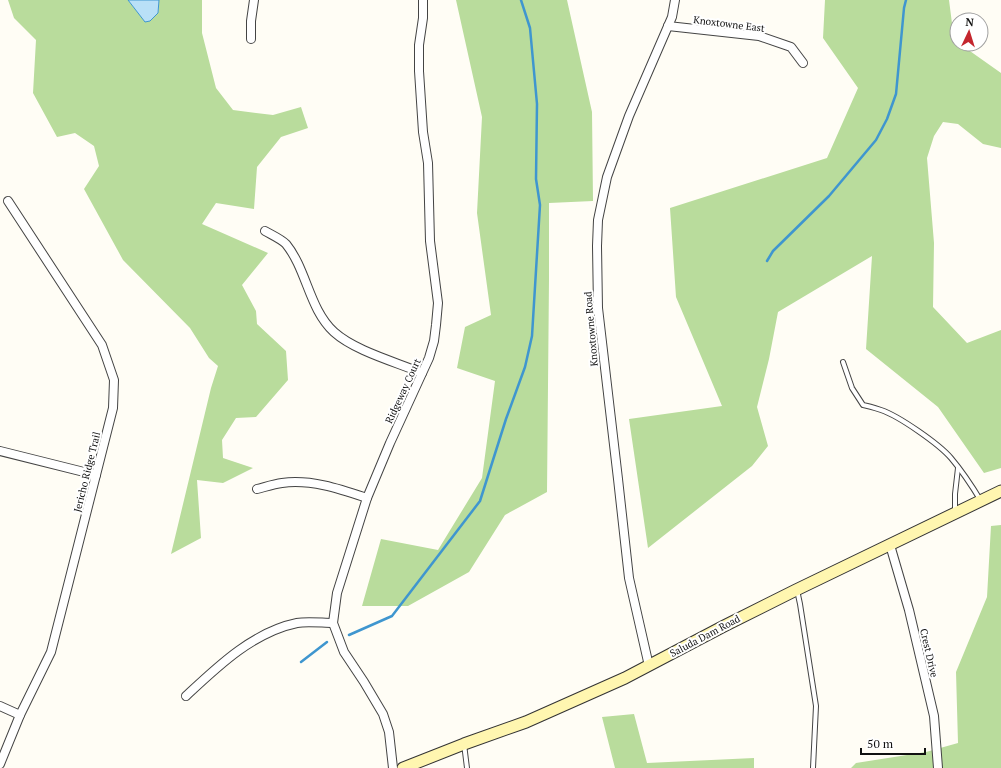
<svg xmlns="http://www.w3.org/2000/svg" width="1001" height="768" viewBox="0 0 1001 768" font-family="'PT Serif',serif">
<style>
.forest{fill:#b9dc9c}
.water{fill:#b9e0f7;stroke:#3f96cf}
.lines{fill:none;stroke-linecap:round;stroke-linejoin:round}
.stream{stroke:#3f96cf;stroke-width:2.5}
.lane-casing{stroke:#444;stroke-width:6}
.street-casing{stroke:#444;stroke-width:10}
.secondary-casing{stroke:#333;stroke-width:13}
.lane{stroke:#fff;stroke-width:4}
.street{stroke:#fff;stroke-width:8}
.secondary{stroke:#fff6b0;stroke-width:11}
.labels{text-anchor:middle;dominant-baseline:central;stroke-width:4;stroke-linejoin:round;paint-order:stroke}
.street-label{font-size:10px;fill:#111;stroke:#fff}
</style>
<rect width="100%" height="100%" fill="#fffdf5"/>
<!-- forest -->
<g class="forest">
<path d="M8,0H128L139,14L158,13L159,0H202V33L216,88L233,110L273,115L301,107L308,128L281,137L257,167L254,209L216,203L202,224L268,253L242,285L256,311L257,324L286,351L288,380L256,417L236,418L222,440L223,458L253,468L223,483L197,480L201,538L171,554L211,388L218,366L209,358L190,328L123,260L84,189L99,166L94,146L75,133L57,137L33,93L36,40L14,18Z"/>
<path d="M456,0H567L592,112L593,201L549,203V279L547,492L505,515L469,572L408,606H362L381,539L438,550L482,478L495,381L457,368L465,327L491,315L477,213L482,117Z"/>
<path d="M825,0H949L954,39L957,42V44H960L1001,73V148L983,144L958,124L943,122L934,136L927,158L934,243L933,307L967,343L1001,330V468L984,473L938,407L866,349L872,256L778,312L769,359L757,407L768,446L752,466L648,548L629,419L722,406L676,297L670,208L827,158L858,88L823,38Z"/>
<path d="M1001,525V768H851L856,763L926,752L958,743L956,672L987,597L991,526Z"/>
<path d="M634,714L647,763L754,758V768H615L602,717Z"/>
</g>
<!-- water -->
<path class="water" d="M128,0H159L158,13L150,21L145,22Z"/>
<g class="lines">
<!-- stream -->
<g class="stream">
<path d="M767,261L773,251L829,196L876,140L887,119L896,94L904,8L906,0"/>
<path d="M349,635L392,616L480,501L506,419L525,367L532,336L540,205L536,179L537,104L530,28L521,0"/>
<path d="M301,662L327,642"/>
</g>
<!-- lane casing -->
<g class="lane-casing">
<g id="lane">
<path d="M843,362L852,388L863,405C869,406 875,408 881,410C899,416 939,444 951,458C962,471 972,486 981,501"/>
<path d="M955,511V494L958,468"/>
<path d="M797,590L800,604L816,706L813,768"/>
<path d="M464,744L467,768"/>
</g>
</g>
<!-- street casing -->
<g class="street-casing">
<g id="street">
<path d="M668,26L759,36L791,47L803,63"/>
<path d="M251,39V21L254,0"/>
<path d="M265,231C272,235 281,239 286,244C307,270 309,309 334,332C355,351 396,362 422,373"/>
<path d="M0,451L96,475"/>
<path d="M257,489C265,487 274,484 282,483C311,479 340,489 367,498"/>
<path d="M890,545L909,610L934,716L938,768"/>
<path d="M649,666L629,578L618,479L598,308L597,246L598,220L607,177L629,116L672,17L675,0"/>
<path d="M186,696C217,667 253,632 297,623C307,621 323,623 333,623"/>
<path d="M0,706L20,715"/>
<path d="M0,764L20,715L51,652L113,408L114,380L102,345L8,201"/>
<path d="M393,768L389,732L383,714L364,682L344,652L333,623L337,593L367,498L390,443L429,358L434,341L436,325L438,303L430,241L428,163L423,132L419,71V45L423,18V0"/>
</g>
</g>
<!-- secondary casing -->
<g class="secondary-casing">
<path id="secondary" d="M403,768L464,744L526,722L625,678L724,626L796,590L1001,491"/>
</g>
<!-- lane -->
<use href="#lane" class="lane"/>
<!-- street -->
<use href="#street" class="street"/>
<!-- secondary -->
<use href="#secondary" class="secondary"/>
</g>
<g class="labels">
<!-- street labels -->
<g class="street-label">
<text transform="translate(729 24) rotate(7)">Knoxtowne East</text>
<text transform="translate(591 329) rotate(-95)">Knoxtowne Road</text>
<text transform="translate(403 391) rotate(-65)">Ridgeway Court</text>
<text transform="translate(87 472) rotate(-76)">Jericho Ridge Trail</text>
<text transform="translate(705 636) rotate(-28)">Saluda Dam Road</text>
<text transform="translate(929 653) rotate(77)">Crest Drive</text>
</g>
</g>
<!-- north arrow -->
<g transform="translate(969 32) rotate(4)"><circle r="19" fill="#ffffff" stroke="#a0a0a0"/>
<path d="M0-3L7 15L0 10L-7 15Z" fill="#c4262e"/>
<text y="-6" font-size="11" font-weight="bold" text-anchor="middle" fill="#111111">N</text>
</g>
<!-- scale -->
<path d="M861 748v6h64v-6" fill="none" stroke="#111111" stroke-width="2"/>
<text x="867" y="748" font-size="12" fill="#111111" stroke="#ffffff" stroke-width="3" paint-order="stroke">50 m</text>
</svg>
